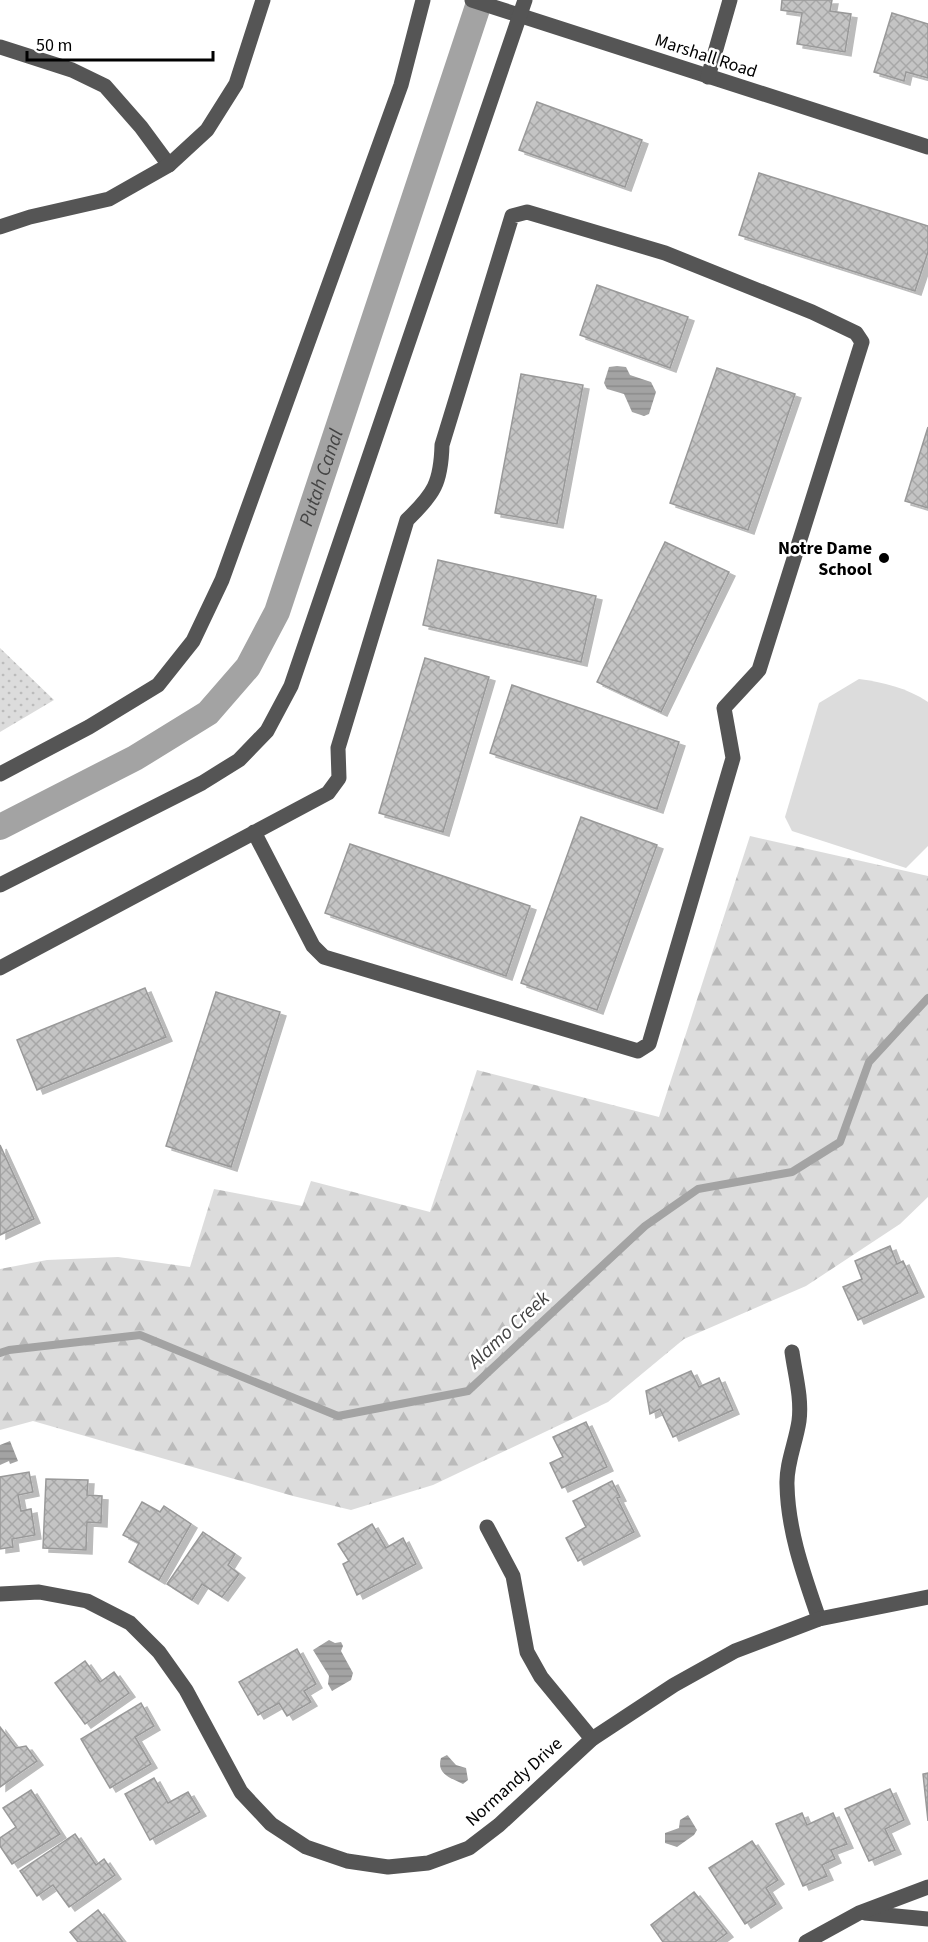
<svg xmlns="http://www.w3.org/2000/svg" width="928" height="1942" viewBox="0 0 928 1942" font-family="'Source Sans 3',sans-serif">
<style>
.green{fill:#dcdcdc}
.forest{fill:url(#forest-firs)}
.park{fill:url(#park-dots)}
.water{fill:url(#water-rules)}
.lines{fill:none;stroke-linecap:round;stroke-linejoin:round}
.stream{stroke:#a3a3a3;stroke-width:8}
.canal{stroke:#a3a3a3;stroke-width:26}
.building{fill:url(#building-cross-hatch);stroke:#999;stroke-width:1.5;filter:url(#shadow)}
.minor{stroke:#555;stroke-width:15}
.poi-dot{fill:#000;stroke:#fff;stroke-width:2}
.labels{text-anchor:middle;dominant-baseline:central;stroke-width:5;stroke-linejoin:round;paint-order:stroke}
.street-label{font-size:18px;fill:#000;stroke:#fff}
.poi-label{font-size:18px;font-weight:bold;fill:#000;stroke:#fff;text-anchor:end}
.water-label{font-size:20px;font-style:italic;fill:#444;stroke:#fff}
</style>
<defs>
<pattern id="forest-firs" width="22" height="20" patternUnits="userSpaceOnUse" patternTransform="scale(1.5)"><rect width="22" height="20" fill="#dcdcdc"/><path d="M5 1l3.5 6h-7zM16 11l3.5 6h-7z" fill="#bbb"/></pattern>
<pattern id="park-dots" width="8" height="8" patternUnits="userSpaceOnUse" patternTransform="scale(1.5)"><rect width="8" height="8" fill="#dcdcdc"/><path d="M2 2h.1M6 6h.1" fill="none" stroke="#bbb" stroke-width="1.8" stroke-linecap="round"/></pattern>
<pattern id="water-rules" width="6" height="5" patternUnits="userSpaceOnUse" patternTransform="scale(1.5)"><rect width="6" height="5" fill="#a3a3a3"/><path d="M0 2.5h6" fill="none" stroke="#8b8b8b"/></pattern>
<pattern id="building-cross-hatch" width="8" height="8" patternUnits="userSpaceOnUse" patternTransform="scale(1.5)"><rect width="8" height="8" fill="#c4c4c4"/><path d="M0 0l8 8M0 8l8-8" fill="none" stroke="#a7a7a7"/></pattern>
<filter id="shadow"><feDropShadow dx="6" dy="4" stdDeviation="0" flood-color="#0004"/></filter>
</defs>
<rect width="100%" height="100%" fill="#fff"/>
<!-- green -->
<path class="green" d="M859,679C883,682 907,688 928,702V846L906,868L792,831L785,817L819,703Z"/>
<!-- forest -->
<path class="forest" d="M750,836L928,876V1197L900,1224L806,1286L684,1339L608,1402L433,1485L351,1510L293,1496L33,1421L0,1430V1269L47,1260L118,1257L190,1267L214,1189L302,1206L311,1181L430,1212L477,1070L659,1117Z"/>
<!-- park -->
<path class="park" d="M0,648L54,700L0,732Z"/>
<!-- water -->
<g class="water">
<path d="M617,366L626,367L630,375L651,382L656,392L649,414L644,416L632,412L624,394L607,389L604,383L609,367Z"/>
<path d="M10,1441L18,1461L10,1464L9,1461L0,1465V1445Z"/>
<path d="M329,1640L335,1643L341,1642L343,1646L341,1651L353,1673L351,1680L332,1691L328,1684L329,1676L313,1650Z"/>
<path d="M447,1755L456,1765L466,1768L468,1780L463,1784C451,1778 436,1774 441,1758Z"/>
<path d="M688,1815L697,1830L694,1835L677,1847L665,1843V1833L679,1828L680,1820Z"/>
</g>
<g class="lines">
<!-- stream -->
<path class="stream" d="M0,1353L9,1350L140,1335L338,1416L468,1391L645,1226L698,1189L792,1172L840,1142L869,1062L928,998"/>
<!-- canal -->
<path class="canal" id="s1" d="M0,827L135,758L208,713L248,667L277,612L480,0"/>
</g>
<!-- building -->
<g class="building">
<path d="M782,0H832L830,11L851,14L845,52L797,44L802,13L781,10Z"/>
<path d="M892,13L928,24V78L906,72L904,81L874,72Z"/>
<path d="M537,102L642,140L625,187L519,150Z"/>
<path d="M759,173L928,226V252L915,291L739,235Z"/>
<path d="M597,285L688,317L670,368L580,335Z"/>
<path d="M717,368L795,394L748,530L670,503Z"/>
<path d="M521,374L583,385L557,524L495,513Z"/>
<path d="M928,427V508L905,501Z"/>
<path d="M665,542L729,572L661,712L597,682Z"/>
<path d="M438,560L596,596L581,662L423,625Z"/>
<path d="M425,658L489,677L443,832L379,813Z"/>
<path d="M512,685L679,742L657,809L490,753Z"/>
<path d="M581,817L657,845L597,1010L521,983Z"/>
<path d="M350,844L530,906L506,976L325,913Z"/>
<path d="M145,988L166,1037L37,1090L17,1040Z"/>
<path d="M216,992L280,1012L231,1167L166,1146Z"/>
<path d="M0,1145L34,1219L0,1235Z"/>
<path d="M890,1246L897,1264L903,1261L918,1293L858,1320L843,1287L862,1279L855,1261Z"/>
<path d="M691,1371L699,1387L719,1378L733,1410L673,1437L660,1409L650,1414L646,1391Z"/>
<path d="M586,1422L607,1467L562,1488L550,1463L563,1457L553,1437Z"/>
<path d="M29,1472L33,1492L18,1495L21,1511L31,1509L35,1535L12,1539L13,1547L0,1549V1477Z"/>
<path d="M46,1479L88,1480L87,1495L102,1496L101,1523L87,1522L86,1550L43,1548Z"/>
<path d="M612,1481L620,1497L617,1498L634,1532L578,1561L566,1538L586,1527L573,1501Z"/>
<path d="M142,1502L160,1512L164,1506L191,1524L159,1580L129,1562L139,1543L123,1535Z"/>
<path d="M372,1524L386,1548L403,1538L416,1564L357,1595L343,1564L349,1561L338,1544Z"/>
<path d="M203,1532L235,1554L228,1565L239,1574L222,1597L202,1584L192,1600L167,1584Z"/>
<path d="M297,1649L316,1684L304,1691L311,1702L287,1716L279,1703L258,1715L239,1682Z"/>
<path d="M85,1661L100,1682L114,1672L129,1693L85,1724L55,1683Z"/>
<path d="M141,1703L154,1726L135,1737L151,1764L110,1788L81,1739Z"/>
<path d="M0,1727L16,1748L26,1746L37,1761L0,1787Z"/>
<path d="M928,1773V1821L923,1774Z"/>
<path d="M154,1778L168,1803L188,1792L200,1812L150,1840L125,1794Z"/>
<path d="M890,1789L904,1820L885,1829L895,1850L869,1861L845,1809Z"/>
<path d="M31,1790L60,1834L12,1864L0,1846V1838L16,1827L3,1808Z"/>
<path d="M802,1813L807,1825L833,1813L847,1844L831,1850L835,1859L822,1865L827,1876L803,1886L776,1824Z"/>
<path d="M75,1834L96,1865L104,1859L115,1875L69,1907L53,1885L37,1896L20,1871Z"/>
<path d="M752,1841L778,1880L766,1888L776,1904L745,1924L709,1868Z"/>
<path d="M694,1892L727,1933L715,1942H663L651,1925Z"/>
<path d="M98,1910L123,1942H78L70,1932Z"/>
</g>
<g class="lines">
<!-- minor -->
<g class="minor">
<path d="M472,0L928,147"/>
<path d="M0,47L72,70L105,86L141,127L169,165"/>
<path d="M708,77L730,0"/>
<path d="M0,227L30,217L109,199L169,165L207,130L236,84L263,0"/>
<path d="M0,774L89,727L158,685L193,641L222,580L401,85L423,0"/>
<path d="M0,885L202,783L239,760L267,731L291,686L525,0"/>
<path d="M0,968L328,793L339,778L338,748L407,520C434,494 441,483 442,445L512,216L527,212L665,253L812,312L856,333L862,342L759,670L724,708L733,758L649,1044L638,1051L324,957L313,946L254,832"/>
<path d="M792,1352C795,1374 802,1398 799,1421C796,1442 786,1464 787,1485C788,1532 804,1575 819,1619"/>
<path d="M487,1527L513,1576L527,1652L541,1677L592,1739"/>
<path d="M0,1594L39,1592L87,1601L130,1623L159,1652L186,1690L241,1792L271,1824L306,1847L347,1861L388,1867L428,1863L469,1848L499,1825L592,1739L674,1685L735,1651L819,1619L928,1597"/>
<path d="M865,1913L928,1919"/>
<path d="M806,1942L859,1913L928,1887"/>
</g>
</g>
<!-- markers -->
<circle class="poi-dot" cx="884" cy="558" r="6"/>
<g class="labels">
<!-- street labels -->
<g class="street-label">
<text transform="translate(706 56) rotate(18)">Marshall Road</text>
<text transform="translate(514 1782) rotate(-42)">Normandy Drive</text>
</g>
<!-- poi labels -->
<g class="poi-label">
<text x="872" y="548">Notre Dame<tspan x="872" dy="21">School</tspan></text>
</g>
<!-- water labels -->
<g class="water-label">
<text stroke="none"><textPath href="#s1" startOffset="502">Putah Canal</textPath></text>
<text transform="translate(509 1330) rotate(-43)">Alamo Creek</text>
</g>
</g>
<!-- scale -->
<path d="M27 51v9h186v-9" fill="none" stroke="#000000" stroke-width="3"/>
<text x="36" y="51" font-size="18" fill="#000000" stroke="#ffffff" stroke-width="4.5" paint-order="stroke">50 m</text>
</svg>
